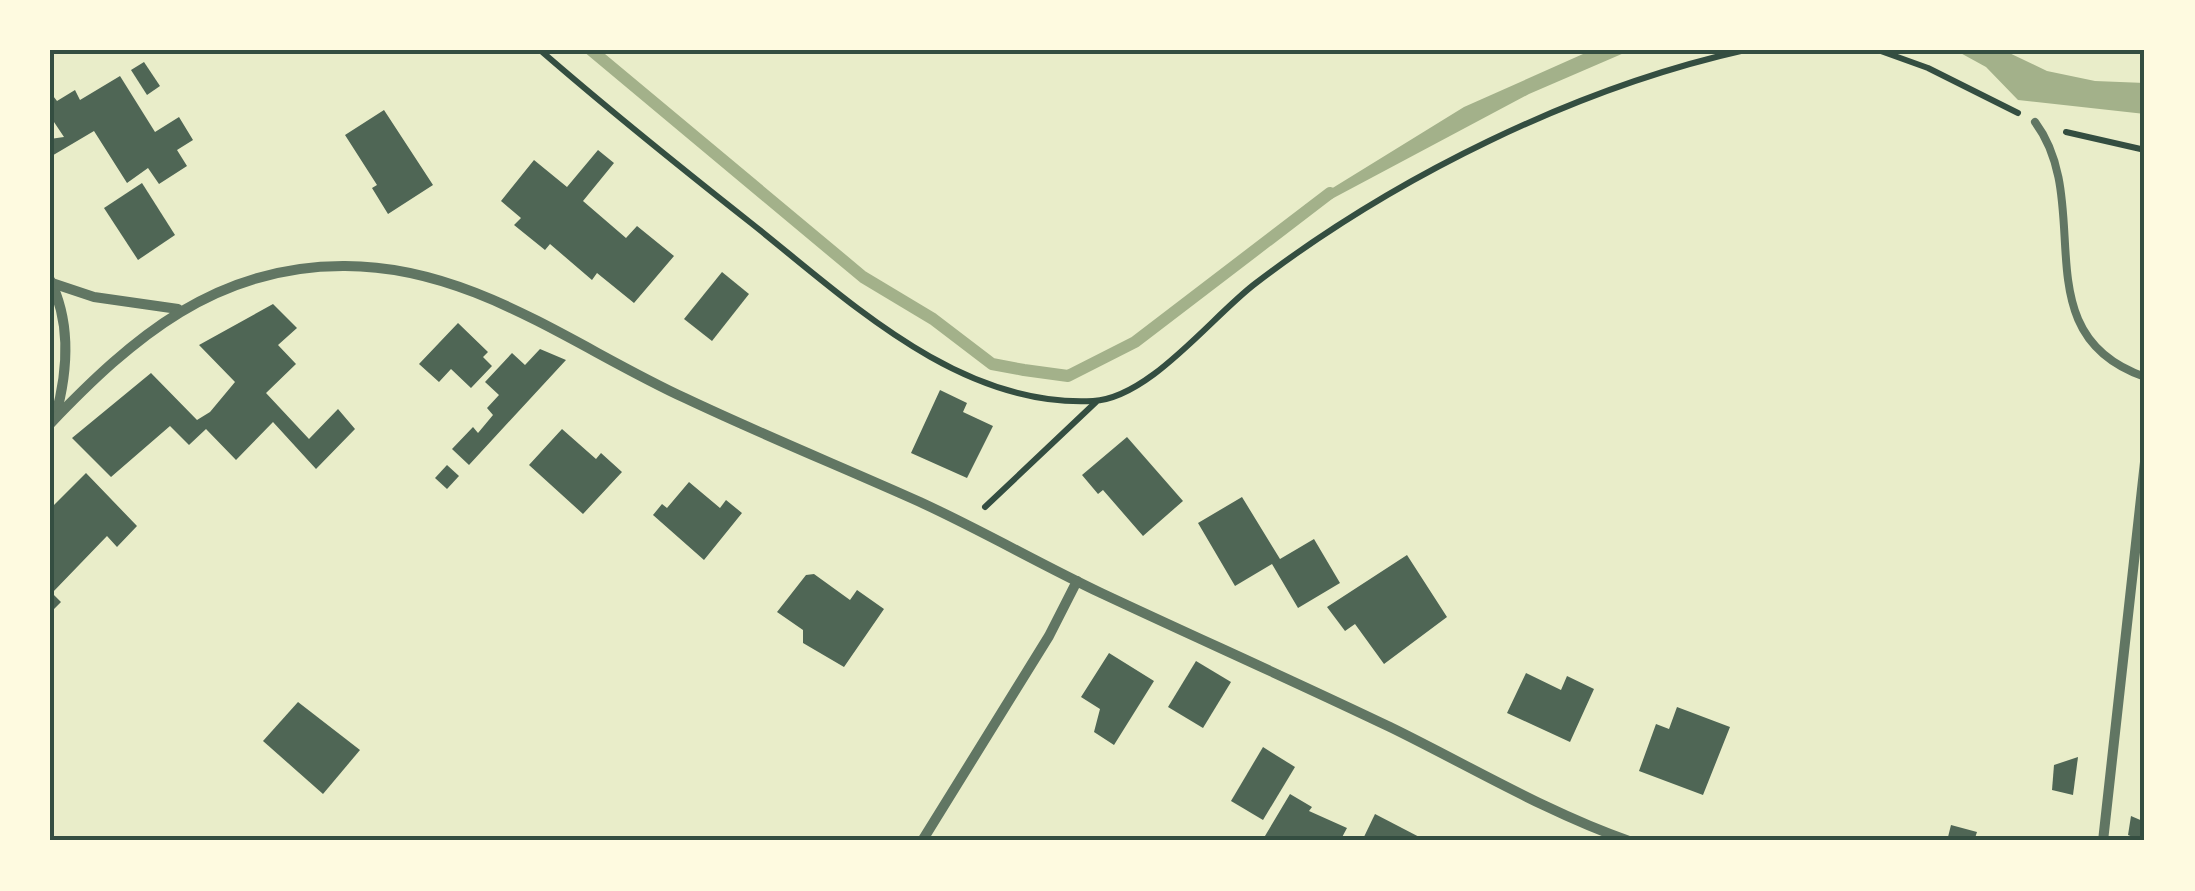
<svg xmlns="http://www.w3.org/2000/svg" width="2195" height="891" viewBox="0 0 2195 891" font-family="'Varela Round',sans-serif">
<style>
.water{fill:#a3b18a}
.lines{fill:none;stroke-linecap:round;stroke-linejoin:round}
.stream{stroke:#a3b18a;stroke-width:12}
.building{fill:#4f6655}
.path{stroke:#344e41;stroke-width:6}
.service{stroke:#617663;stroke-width:8}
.minor{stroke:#617663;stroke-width:10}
.neatline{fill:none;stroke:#344e41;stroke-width:4}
</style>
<rect width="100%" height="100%" fill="#e9edc9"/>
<!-- water -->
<g class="water">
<path d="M1592,50H1631L1529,94L1326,202L1305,205L1464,107Z"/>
<path d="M1955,50H2003L2047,71L2095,81L2145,83V114L2018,100L1986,67Z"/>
</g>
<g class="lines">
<!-- stream -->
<path class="stream" d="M591,50L863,277L933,319L992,364L1024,370L1068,376L1135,342L1330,193"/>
</g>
<!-- building -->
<g class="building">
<path d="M144,62L160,86L147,95L131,70Z"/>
<path d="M120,76L155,132L179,117L193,140L177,150L187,166L159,184L148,168L127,183L94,131L50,157V139L64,137L50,116V92L57,101L75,90L80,100Z"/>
<path d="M384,110L433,185L388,214L372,188L377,185L345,135Z"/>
<path d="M598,150L614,163L583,201L626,238L637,226L674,256L634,303L597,273L592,280L550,244L545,250L514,225L521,218L501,201L534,160L567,187Z"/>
<path d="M142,183L175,235L138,260L104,208Z"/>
<path d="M722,272L749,294L712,341L684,319Z"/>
<path d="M273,304L297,328L278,345L296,364L266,393L309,439L338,409L355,429L316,469L273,422L236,460L206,429L189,445L170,426L111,477L72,438L151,373L197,420L210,412L235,382L199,345Z"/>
<path d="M458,323L488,352L483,357L492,366L471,388L451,369L439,382L419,364Z"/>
<path d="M540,349L566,360L469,465L452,449L473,427L478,433L493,415L487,408L499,395L485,382L512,353L525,365Z"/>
<path d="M940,390L967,403L963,412L993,426L967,478L911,453Z"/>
<path d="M562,429L596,459L601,453L622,472L583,514L529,465Z"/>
<path d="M1127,437L1183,501L1143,536L1103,490L1098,494L1082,475Z"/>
<path d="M447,465L459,476L447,489L435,478Z"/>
<path d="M86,473L137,526L117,547L107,536L52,593L61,602L50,613V509Z"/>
<path d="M689,482L720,508L726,500L742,513L704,560L653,515L662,504L667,508Z"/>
<path d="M1242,497L1280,559L1314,539L1340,583L1298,608L1272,564L1235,586L1198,523Z"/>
<path d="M1407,555L1447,617L1384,664L1355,624L1345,631L1327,607Z"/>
<path d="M814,574L850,600L857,590L884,609L844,667L803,643V630L777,612L806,575Z"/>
<path d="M1109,653L1154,681L1114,745L1094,732L1100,709L1081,697Z"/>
<path d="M1196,661L1231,682L1203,728L1168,707Z"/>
<path d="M1526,673L1561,690L1567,676L1594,689L1570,742L1507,713Z"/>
<path d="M298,702L360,750L323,794L263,741Z"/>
<path d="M1677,707L1730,727L1703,795L1639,771L1656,724L1669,729Z"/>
<path d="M1263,747L1295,767L1263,820L1231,801Z"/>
<path d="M2078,757L2073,795L2052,790L2054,765Z"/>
<path d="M1290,794L1312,807L1309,811L1347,828L1340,841H1262Z"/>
<path d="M1375,814L1427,841H1362Z"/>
<path d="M2131,816L2145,822L2140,840L2128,835Z"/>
<path d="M1951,825L1977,832L1974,841H1947Z"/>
</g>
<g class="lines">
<!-- path -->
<g class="path">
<path d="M540,50C609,110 680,167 751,223C848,300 959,408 1093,401C1150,398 1212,316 1256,283C1395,177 1575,88 1745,50"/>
<path d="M1878,50L1928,68L2018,113"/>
<path d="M2066,132L2145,150"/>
<path d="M985,507L1096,402"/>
</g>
<!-- service -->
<path class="service" d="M2035,122C2097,205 2020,334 2145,377"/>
<!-- minor -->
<g class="minor">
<path d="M50,280C72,324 68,372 55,418"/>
<path d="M52,283L94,297L178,309"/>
<path d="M50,424C133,337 216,266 343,266C471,265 574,347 685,398C763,435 842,467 920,502C981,530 1040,564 1101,593C1197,638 1294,681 1390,727C1468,765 1546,812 1629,841"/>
<path d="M922,841L1049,636L1077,581"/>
<path d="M2103,841L2145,462"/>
</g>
</g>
<!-- border -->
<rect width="2195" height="891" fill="none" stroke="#fefae0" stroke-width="105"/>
<rect x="52" y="52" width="2090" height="786" class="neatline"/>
</svg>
